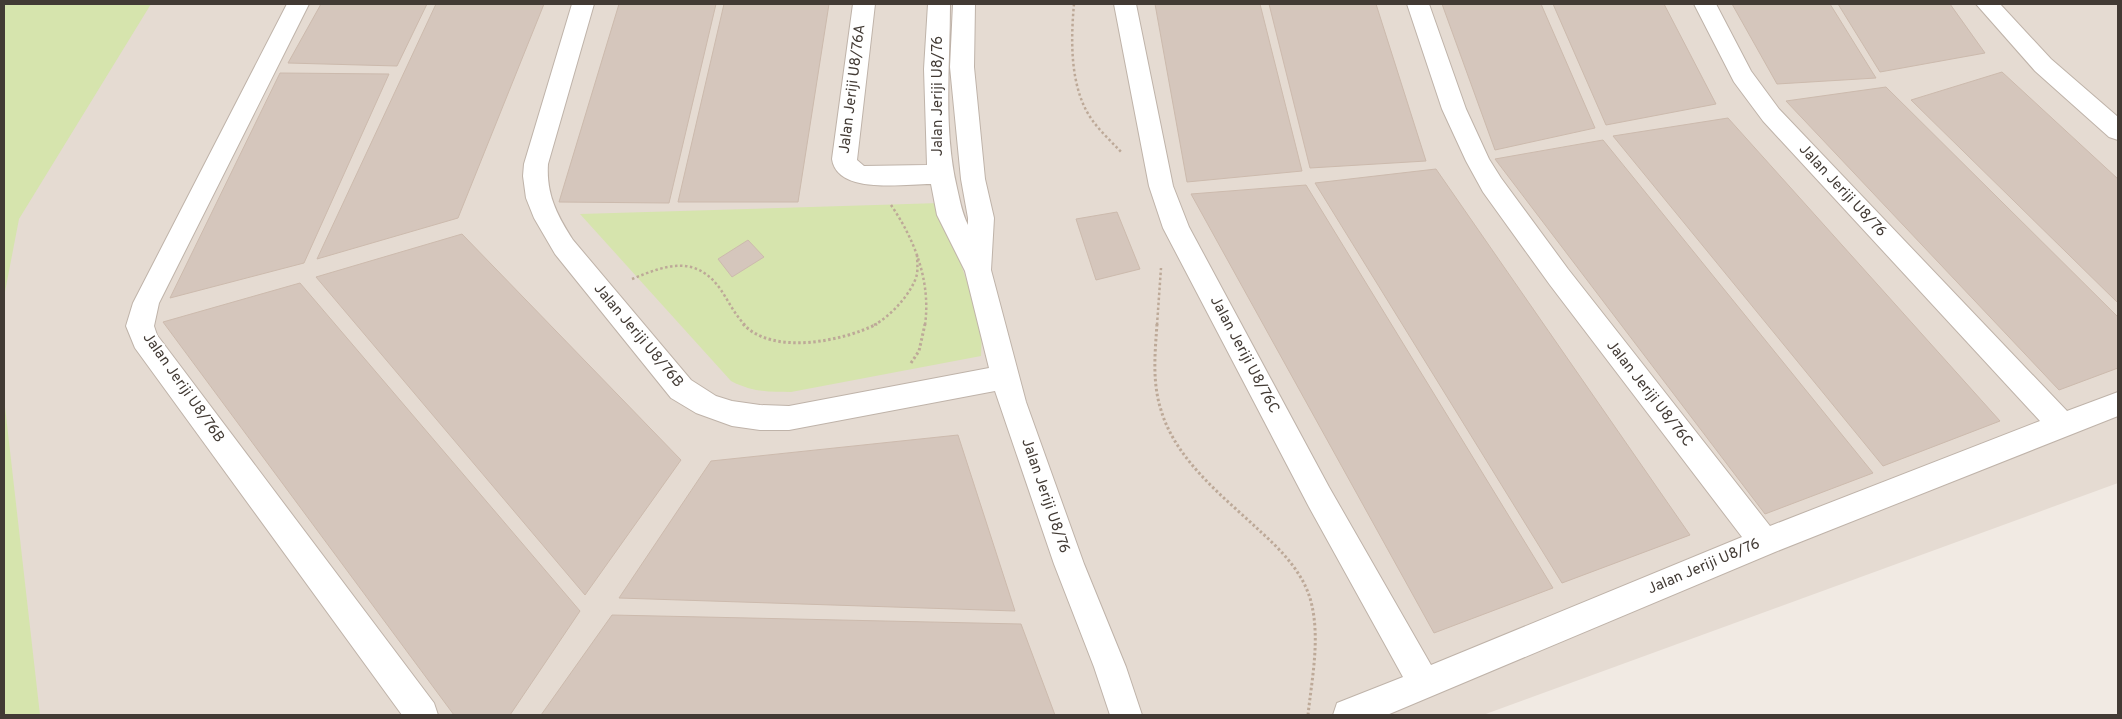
<svg xmlns="http://www.w3.org/2000/svg" width="2122" height="719" viewBox="0 0 2122 719" font-family="Overpass,sans-serif">
<style>
.residential{fill:#e5dbd2}
.green{fill:#d6e4ad}
.building{fill:#d5c6bc;stroke:#ccbaad}
.lines{fill:none;stroke-linecap:round;stroke-linejoin:round}
.street-casing{stroke:#bfb3a9;stroke-width:2}
.path-far1{stroke:#bda998;stroke-width:2.5;stroke-dasharray:2.5 2.5;stroke-linecap:butt}
.path{stroke:#bda998;stroke-width:3;stroke-dasharray:2.5 2.5;stroke-linecap:butt}
.street{fill:#fff;fill-rule:evenodd}
.labels{text-anchor:middle;dominant-baseline:central;stroke-width:5;stroke-linejoin:round;paint-order:stroke}
.street-label{font-size:15px;fill:#423a34;stroke:#fff}
</style>
<rect width="100%" height="100%" fill="#f1eae3"/>
<!-- residential -->
<path class="residential" d="M4,4H2118V483L1483,715H4Z"/>
<!-- green -->
<g class="green">
<path d="M4,4H151L19,219L4,297Z"/>
<path d="M940,203L978,314L982,332L981,356L791,392C768,392 752,392 731,381L580,214Z"/>
<path d="M4,398L40,715H4Z"/>
</g>
<!-- building -->
<g class="building">
<path d="M321,4H427L397,66L288,63Z"/>
<path d="M436,4H544L458,218L317,259Z"/>
<path d="M619,4H716L669,203L559,202Z"/>
<path d="M724,4H829L798,202H678Z"/>
<path d="M1155,4H1260L1302,171L1187,182Z"/>
<path d="M1269,4H1376L1426,161L1310,168Z"/>
<path d="M1442,4H1541L1595,128L1495,150Z"/>
<path d="M1553,4H1664L1716,104L1606,125Z"/>
<path d="M1732,4H1830L1876,78L1777,84Z"/>
<path d="M1838,4H1950L1985,53L1880,72Z"/>
<path d="M2002,72L2118,179V303L1911,100Z"/>
<path d="M280,73L389,74L304,263L170,298Z"/>
<path d="M1886,87L2118,317V368L2059,390L1786,101Z"/>
<path d="M1728,118L2000,421L1883,466L1613,136Z"/>
<path d="M1603,140L1873,473L1765,514L1495,159Z"/>
<path d="M1436,169L1690,535L1562,583L1315,183Z"/>
<path d="M1306,185L1553,588L1434,633L1191,194Z"/>
<path d="M1117,212L1140,269L1096,280L1076,219Z"/>
<path d="M462,234L681,460L585,595L316,277Z"/>
<path d="M748,240L764,257L732,277L718,259Z"/>
<path d="M300,283L580,611L510,715H454L163,322Z"/>
<path d="M958,435L1015,611L619,598L711,461Z"/>
<path d="M612,615L1021,624L1055,715H541Z"/>
</g>
<g class="lines">
<!-- street casing -->
<g class="street-casing">
<g id="street">
<path d="M287,4H309L159,303L154,326L157,335L434,703L438,715H402L135,348L126,326L133,303Z"/>
<path d="M572,4H594L548,164C546,194 557,215 573,240L691,380L716,396L732,401L760,405L789,406L989,368L965,271L937,215L931,184C904,184 837,195 832,159L853,4H875L857,160L864,166L927,165L924,69L928,4H950C950,66 943,128 957,188C960,201 962,213 968,225V218L961,179L950,67L953,4H975L974,67L985,179L994,218L991,270L1026,402L1084,564L1126,667L1142,715H1110L1094,667L1054,564L995,391L789,430H760L732,426L696,413L671,398L555,254L534,218L526,198L523,176L524,164Z"/>
<path d="M1114,4H1136L1173,186L1189,227L1329,487L1431,665L1742,537L1550,285L1483,192L1466,161L1442,109L1407,4H1429L1466,109L1489,159L1501,178L1568,269L1770,526L2040,421L1763,121L1734,82L1694,4H1716L1751,71L1779,109L2067,411L2118,392V416L1775,552L1387,715H1333L1337,703L1403,677L1309,507L1163,228L1149,186Z"/>
<path d="M1976,4H2000L2051,59L2118,117V140L2109,137L2035,71Z"/>
</g>
</g>
<!-- path-far1 -->
<g class="path-far1">
<path d="M1074,4C1071,37 1070,77 1085,108C1093,125 1109,139 1122,153"/>
<path d="M891,205C915,240 931,282 925,325"/>
<path d="M632,279C666,265 696,254 721,290C729,302 735,315 745,325"/>
<path d="M874,325C890,317 913,292 917,274C918,267 917,261 917,254"/>
<path d="M1157,325L1161,268"/>
</g>
<!-- path -->
<g class="path">
<path d="M743,324C773,356 843,341 877,324"/>
<path d="M1157,324C1155,353 1152,382 1161,410C1176,461 1224,497 1261,532C1281,550 1302,572 1310,598C1321,636 1312,677 1308,715"/>
<path d="M911,363L919,351L925,324"/>
</g>
<!-- street -->
<use href="#street" class="street"/>
</g>
<g class="labels">
<!-- street labels -->
<g class="street-label">
<text transform="translate(853 89) rotate(-83)">Jalan Jeriji U8/76A</text>
<text transform="translate(938 96) rotate(-90)">Jalan Jeriji U8/76</text>
<text transform="translate(1842 191) rotate(47)">Jalan Jeriji U8/76</text>
<text transform="translate(638 336) rotate(50)">Jalan Jeriji U8/76B</text>
<text transform="translate(1244 355) rotate(62)">Jalan Jeriji U8/76C</text>
<text transform="translate(183 388) rotate(55)">Jalan Jeriji U8/76B</text>
<text transform="translate(1649 394) rotate(52)">Jalan Jeriji U8/76C</text>
<text transform="translate(1045 496) rotate(71)">Jalan Jeriji U8/76</text>
<text transform="translate(1704 567) rotate(-23)">Jalan Jeriji U8/76</text>
</g>
</g>
<!-- border -->
<rect width="2122" height="719" fill="none" stroke="#423a34" stroke-width="10"/>
</svg>
